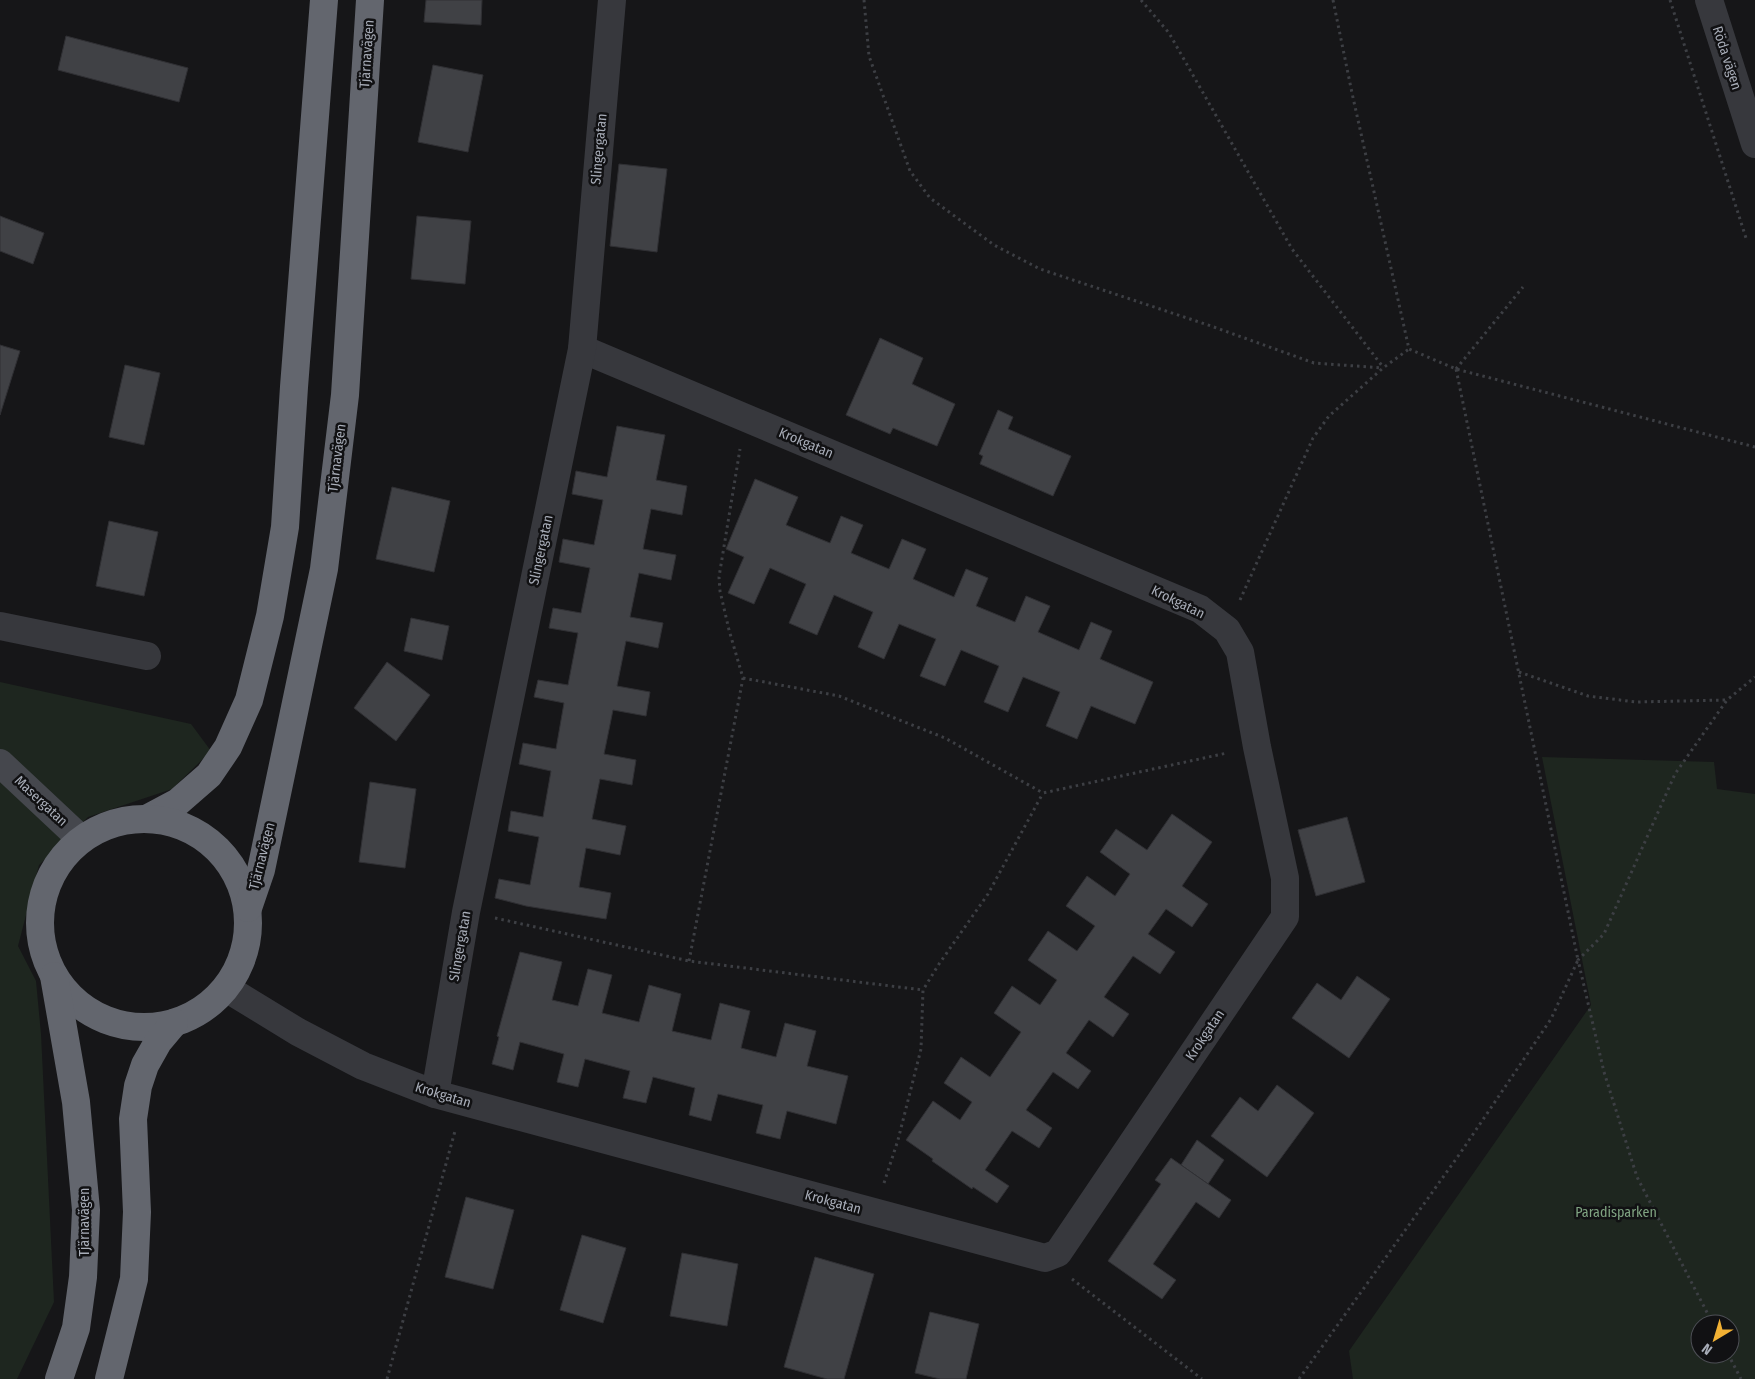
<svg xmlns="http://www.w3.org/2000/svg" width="1755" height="1379" viewBox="0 0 1755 1379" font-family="'Fira Sans Condensed',sans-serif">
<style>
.green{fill:#1e261f;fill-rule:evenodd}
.building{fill:#404145;stroke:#303034}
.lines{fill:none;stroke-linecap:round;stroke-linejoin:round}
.path{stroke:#3d3f44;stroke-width:3;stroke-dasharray:2.5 4;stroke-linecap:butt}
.street{stroke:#37383d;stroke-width:28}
.secondary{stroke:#45474d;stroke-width:28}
.highway{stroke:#63666e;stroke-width:28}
.labels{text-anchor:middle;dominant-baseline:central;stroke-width:5;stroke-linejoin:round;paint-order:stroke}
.street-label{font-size:14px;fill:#a8adb8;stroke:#111113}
.park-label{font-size:14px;fill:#7fa381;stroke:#111113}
</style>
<rect width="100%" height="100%" fill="#161618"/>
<!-- green -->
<g class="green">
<path d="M0,682L191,724L211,751L172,789L88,817L39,865L18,946L36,981L41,1034L54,1302L17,1379H0Z"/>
<path d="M1542,757L1714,762L1717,789L1755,794V1379H1353L1349,1351L1591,1005ZM1700,1324H1730V1354H1700Z"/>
</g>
<!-- building -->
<g class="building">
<path d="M426,0H482L481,25L424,22Z"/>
<path d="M66,36L188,68L179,102L58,70Z"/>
<path d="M433,65L483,75L468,152L418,142Z"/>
<path d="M619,164L667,169L657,252L610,246Z"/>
<path d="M0,216L44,233L33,264L0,251Z"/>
<path d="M417,216L471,221L465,284L411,279Z"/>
<path d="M880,338L923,358L912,384L955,404L937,446L893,428L890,434L846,415Z"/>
<path d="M0,345L20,351L0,415Z"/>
<path d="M125,365L160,373L144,445L109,437Z"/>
<path d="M998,410L1013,417L1008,429L1071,456L1053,496L980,464L983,456L979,454Z"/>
<path d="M617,426L665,435L656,480L687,486L682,515L651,509L643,549L676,555L671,580L639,573L630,617L663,623L658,648L626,641L617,686L650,692L646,716L613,710L604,754L636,760L632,785L600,779L592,819L626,826L620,855L586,848L579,887L611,893L606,919L526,906L495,898L499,879L530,885L539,837L508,831L511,811L543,817L551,771L519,764L523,743L556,749L564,703L534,697L538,680L568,685L578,633L549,628L553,608L581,613L590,568L559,562L563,539L594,545L603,500L572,494L576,471L607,477Z"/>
<path d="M755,479L798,497L786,525L830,543L841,516L863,525L851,553L889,569L902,539L926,549L913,579L954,597L966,569L988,578L976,606L1015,622L1026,596L1050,606L1038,632L1079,650L1091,622L1112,631L1100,659L1153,682L1135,724L1091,706L1077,739L1046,726L1060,692L1023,677L1008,712L984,702L999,666L961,650L945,686L920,676L936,639L899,624L884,659L858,647L873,612L834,595L817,635L789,623L806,584L770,568L754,604L728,593L744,557L726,549Z"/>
<path d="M392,487L450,501L434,572L376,559Z"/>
<path d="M109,521L158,532L144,596L96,586Z"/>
<path d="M411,618L449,626L442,660L404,651Z"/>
<path d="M387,662L430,695L396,741L354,708Z"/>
<path d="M370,782L416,789L405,868L359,862Z"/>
<path d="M1172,814L1212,842L1182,886L1208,904L1192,927L1166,909L1148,934L1175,952L1160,974L1133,956L1104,997L1129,1014L1113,1037L1089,1020L1066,1053L1091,1071L1078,1089L1053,1072L1026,1110L1052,1128L1039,1148L1012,1131L985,1170L1009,1186L997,1203L973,1187L972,1189L932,1161L933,1159L906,1140L933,1101L960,1120L972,1102L944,1083L961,1057L990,1077L1021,1032L994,1013L1012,986L1040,1005L1057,980L1028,960L1048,931L1077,951L1095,926L1066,906L1087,876L1115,896L1130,874L1100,852L1116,829L1147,850Z"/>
<path d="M1347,817L1365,882L1316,896L1298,830Z"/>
<path d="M520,952L562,962L552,1000L578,1006L588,969L612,975L602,1013L639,1022L649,985L681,994L672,1031L711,1040L720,1003L750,1011L741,1048L776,1057L785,1023L816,1031L807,1066L848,1076L836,1124L787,1111L780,1139L756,1133L763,1105L718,1094L711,1121L689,1115L695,1088L653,1077L646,1103L623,1098L630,1071L585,1059L578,1087L557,1082L564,1054L520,1042L513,1070L492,1064L499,1037L497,1036Z"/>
<path d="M1357,976L1390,999L1349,1058L1292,1018L1317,983L1341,1000Z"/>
<path d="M1277,1085L1314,1113L1267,1177L1211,1136L1240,1097L1258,1111Z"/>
<path d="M1197,1140L1224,1160L1208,1184L1181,1165Z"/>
<path d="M1171,1158L1231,1200L1219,1218L1196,1202L1153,1264L1176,1280L1162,1299L1108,1261L1161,1184L1155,1180Z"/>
<path d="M466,1197L514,1210L493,1289L445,1277Z"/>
<path d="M582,1235L626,1248L603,1323L560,1310Z"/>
<path d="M682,1253L738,1264L727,1326L670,1316Z"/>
<path d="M815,1257L874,1274L844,1379H827L784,1367Z"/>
<path d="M930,1312L979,1324L966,1379H940L915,1373Z"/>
</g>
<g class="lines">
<!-- path -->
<g class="path">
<path d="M864,0L869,56L910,171L930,198L994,245L1040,269L1211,326L1314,363L1383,368"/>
<path d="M1141,0L1169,33L1292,249L1383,367"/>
<path d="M1333,0L1352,93L1409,349L1456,369L1755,447"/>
<path d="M1670,0L1746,238"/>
<path d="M1456,369L1523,287"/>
<path d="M1240,600L1313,438L1329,416L1383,368L1409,349"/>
<path d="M1519,672L1588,696L1636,702L1726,700"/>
<path d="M743,678L839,696L945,738L1043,793L1227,753"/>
<path d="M495,918L689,961L923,990"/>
<path d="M689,961L743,678L729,630L720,591L719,577L740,449"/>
<path d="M884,1183L898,1140L921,1049L923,990L939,964L988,894L1043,793"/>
<path d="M1072,1279L1202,1379"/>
<path d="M1713,1324L1637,1177L1604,1072L1578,960L1604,934L1675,774L1727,700L1755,677"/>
<path d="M1728,1354L1741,1379"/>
<path d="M387,1379L455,1131"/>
<path d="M1299,1379L1461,1152L1551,1019L1578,960L1456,369"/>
</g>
<!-- street -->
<g class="street">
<path d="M1709,0L1755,144"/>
<path d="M0,626L147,656"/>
<path d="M226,988L298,1032L363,1066L435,1094L1045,1258L1058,1253L1285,917V878L1257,747L1240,652L1227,630L1200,609L582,349"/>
<path d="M435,1094L466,912L582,349L612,0"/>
</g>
<!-- secondary -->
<path class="secondary" d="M0,763L81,839"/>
<!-- highway -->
<g class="highway">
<path d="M148,818L178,802L209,775L228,747L249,700L270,616L285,527L294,387L324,0"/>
<circle cx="144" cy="923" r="104"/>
<path d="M248,908L261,870L324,569L345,395L370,0"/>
<path d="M54,976L76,1102L86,1210L83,1277L76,1328L59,1379"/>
<path d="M109,1379L134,1279L137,1212L133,1119L138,1086L145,1065L158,1042L174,1023"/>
</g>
</g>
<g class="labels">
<!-- street labels -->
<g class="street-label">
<text transform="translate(367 54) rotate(-86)">Tjärnavägen</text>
<text transform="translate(1727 58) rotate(72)">Röda vägen</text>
<text transform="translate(599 149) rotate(-85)">Slingergatan</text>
<text transform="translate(806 443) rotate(23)">Krokgatan</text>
<text transform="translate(337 458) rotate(-83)">Tjärnavägen</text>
<text transform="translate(541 550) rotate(-78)">Slingergatan</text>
<text transform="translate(1178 602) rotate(26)">Krokgatan</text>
<text transform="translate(41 801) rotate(43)">Masergatan</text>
<text transform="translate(262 856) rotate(-76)">Tjärnavägen</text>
<text transform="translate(460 946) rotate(-80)">Slingergatan</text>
<text transform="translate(1205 1035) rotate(-56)">Krokgatan</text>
<text transform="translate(443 1095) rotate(17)">Krokgatan</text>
<text transform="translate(833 1202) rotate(15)">Krokgatan</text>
<text transform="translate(84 1222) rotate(-90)">Tjärnavägen</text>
</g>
<!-- park labels -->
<g class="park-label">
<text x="1616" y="1212">Paradisparken</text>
</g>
</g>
<!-- north arrow -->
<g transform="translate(1715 1339) rotate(218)"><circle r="24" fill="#111113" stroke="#4d4f55"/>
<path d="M0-4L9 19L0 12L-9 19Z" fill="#f2b134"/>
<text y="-8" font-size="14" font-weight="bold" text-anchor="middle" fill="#a8adb8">N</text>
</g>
</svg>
